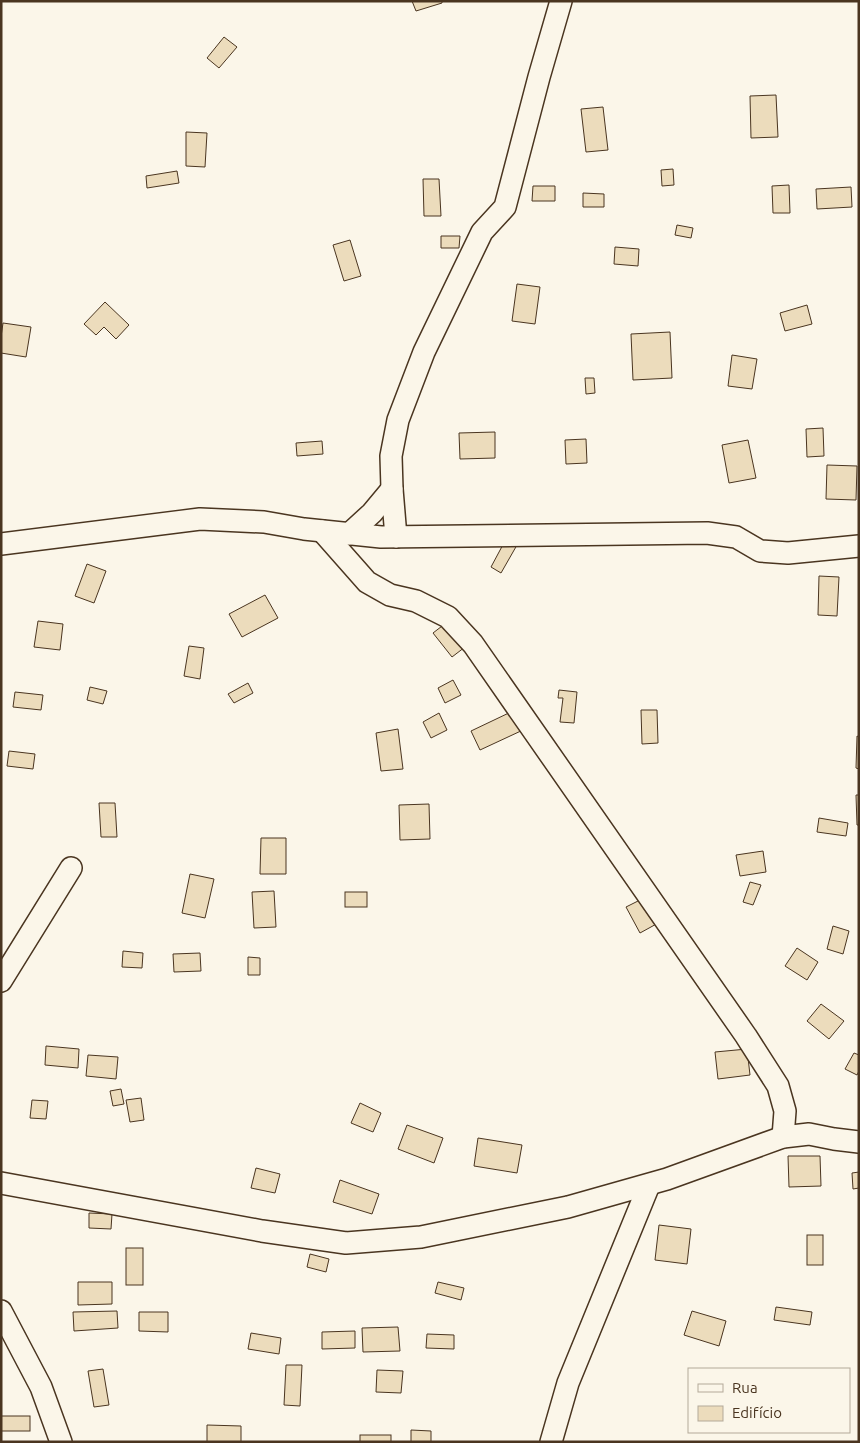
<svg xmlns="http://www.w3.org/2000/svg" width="860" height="1443" viewBox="0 0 860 1443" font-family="Ubuntu,sans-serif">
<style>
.building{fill:#ecdcbc;stroke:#4a3520}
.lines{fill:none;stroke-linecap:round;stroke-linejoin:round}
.street-casing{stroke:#4a3520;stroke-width:24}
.street{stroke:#fbf6e9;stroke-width:21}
</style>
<rect width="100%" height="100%" fill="#fbf6e9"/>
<!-- building -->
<g class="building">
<path d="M412,1H442V3L416,11Z"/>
<path d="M224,37L237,47L219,68L207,58Z"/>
<path d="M776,95L778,137L751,138L750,96Z"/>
<path d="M603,107L608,150L586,152L581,109Z"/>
<path d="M186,132L207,133L205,167L186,166Z"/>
<path d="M673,169L674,185L662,186L661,170Z"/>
<path d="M177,171L179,183L147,188L146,176Z"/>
<path d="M423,179H439L441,216H424Z"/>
<path d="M789,185L790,213H773L772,186Z"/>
<path d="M533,186H555V201H532Z"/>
<path d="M851,187L852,207L817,209L816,189Z"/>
<path d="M583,193L604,194V207H583Z"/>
<path d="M677,225L693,228L691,238L675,235Z"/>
<path d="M441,236H460L459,248H441Z"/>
<path d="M350,240L361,276L344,281L333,245Z"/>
<path d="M615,247L639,249L638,266L614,264Z"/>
<path d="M517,284L540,287L535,324L512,321Z"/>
<path d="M105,302L129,325L116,339L104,327L96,335L84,324Z"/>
<path d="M807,305L812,324L785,331L780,313Z"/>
<path d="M3,323L31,327L26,357L1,353V337Z"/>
<path d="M670,332L672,378L633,380L631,334Z"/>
<path d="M732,355L757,359L752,389L728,386Z"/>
<path d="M585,378H594L595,393L586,394Z"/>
<path d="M823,428L824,456L807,457L806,429Z"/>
<path d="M495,432V458L460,459L459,433Z"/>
<path d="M586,439L587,463L566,464L565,440Z"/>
<path d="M748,440L756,478L729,483L722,445Z"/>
<path d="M322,441L323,454L297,456L296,443Z"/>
<path d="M827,465L857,466L856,500L826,499Z"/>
<path d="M506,539L517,545L501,573L491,567Z"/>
<path d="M87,564L106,571L94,603L75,596Z"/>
<path d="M819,576L839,577L837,616L818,615Z"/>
<path d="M265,595L278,618L242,637L229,614Z"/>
<path d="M38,621L63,624L60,650L34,647Z"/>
<path d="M446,623L465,647L452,657L433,633Z"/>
<path d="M189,646L204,648L200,679L184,676Z"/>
<path d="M453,680L461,695L445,703L438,688Z"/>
<path d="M248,683L253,693L234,703L228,694Z"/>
<path d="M90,687L107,691L103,704L87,700Z"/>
<path d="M559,690L577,692L574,723L560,722L563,698H558Z"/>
<path d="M15,692L43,695L41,710L13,707Z"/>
<path d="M641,710H657L658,743L642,744Z"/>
<path d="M513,711L523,730L480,750L471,731Z"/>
<path d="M439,713L447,730L431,738L423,722Z"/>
<path d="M398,729L403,769L381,771L376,733Z"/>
<path d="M857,736L859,737V769L856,768Z"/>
<path d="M9,751L35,754L33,769L7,766Z"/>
<path d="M856,795H859V825H857Z"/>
<path d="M99,803H115L117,837H101Z"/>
<path d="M429,804L430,839L400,840L399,805Z"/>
<path d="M819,818L848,823L846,836L817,832Z"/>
<path d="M261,838H286V874H260Z"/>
<path d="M763,851L766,872L740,876L736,855Z"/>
<path d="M190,874L214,879L205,918L182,913Z"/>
<path d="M750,882L761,885L753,905L743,902Z"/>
<path d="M274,891L276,927L254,928L252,892Z"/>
<rect x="345" y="892" width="22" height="15"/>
<path d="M646,897L660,922L640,933L626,907Z"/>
<path d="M833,926L849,931L843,954L827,949Z"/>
<path d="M797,948L818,962L807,980L785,966Z"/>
<path d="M123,951L143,953L142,968L122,967Z"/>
<path d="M200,953L201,971L174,972L173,954Z"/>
<path d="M248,957L260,958V975H248Z"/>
<path d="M821,1004L844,1021L829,1039L807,1021Z"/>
<path d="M46,1046L79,1049L78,1068L45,1065Z"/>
<path d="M747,1049L750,1075L718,1079L715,1052Z"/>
<path d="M854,1053L859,1055V1071L857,1075L845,1069Z"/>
<path d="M88,1055L118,1057L116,1079L86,1076Z"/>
<path d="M121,1089L124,1104L113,1106L110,1091Z"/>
<path d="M141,1098L144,1120L130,1122L126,1100Z"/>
<path d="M32,1100L48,1101L46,1119L30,1118Z"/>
<path d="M360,1103L381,1113L373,1132L351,1123Z"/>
<path d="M407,1125L443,1138L434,1163L398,1149Z"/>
<path d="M478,1138L522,1145L517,1173L474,1166Z"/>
<path d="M788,1156H820L821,1186L789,1187Z"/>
<path d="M256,1168L280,1174L275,1193L251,1188Z"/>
<path d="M859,1172V1188L853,1189L852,1173Z"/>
<path d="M340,1180L379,1194L372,1214L333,1202Z"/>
<path d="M89,1213L112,1214L111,1229L89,1228Z"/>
<path d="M659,1225L691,1229L687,1264L655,1260Z"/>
<rect x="807" y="1235" width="16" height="30"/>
<rect x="126" y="1248" width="17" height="37"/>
<path d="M310,1254L329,1259L326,1272L307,1267Z"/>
<path d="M78,1282H112V1304L78,1305Z"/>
<path d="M438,1282L464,1288L461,1300L435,1293Z"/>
<path d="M776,1307L812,1312L810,1325L774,1320Z"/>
<path d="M117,1311L118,1328L74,1331L73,1312Z"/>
<path d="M692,1311L726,1321L719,1346L684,1335Z"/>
<path d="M139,1312H168V1332L139,1331Z"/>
<path d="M398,1327L400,1351L363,1352L362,1328Z"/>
<path d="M355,1331V1348L322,1349V1332Z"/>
<path d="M251,1333L281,1338L279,1354L248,1349Z"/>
<path d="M427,1334L454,1335V1349L426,1348Z"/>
<path d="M286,1365H302L300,1406L284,1405Z"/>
<path d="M103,1369L109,1405L94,1407L88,1371Z"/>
<path d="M377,1370L403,1371L401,1393L376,1392Z"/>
<rect x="1" y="1416" width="29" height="15"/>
<path d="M207,1425L241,1426V1442H207Z"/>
<path d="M411,1430L431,1431V1442H411Z"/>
<rect x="360" y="1435" width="31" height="7"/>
</g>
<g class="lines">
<!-- street casing -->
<g class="street-casing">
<g id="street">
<path d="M322,531L367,582L390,595L416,601L448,617L473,644L746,1036L778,1086L785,1111L783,1137"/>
<path d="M349,534L372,513L392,489"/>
<path d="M396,537L392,489L391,456L398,420L424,352L482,232L505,207L539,77L561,1"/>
<path d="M1,544L200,519L264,522L304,529L381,537L707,533L736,537L760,551L788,553L859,546"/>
<path d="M1,981L71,868"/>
<path d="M1,1183L262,1231L346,1243L421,1237L568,1207L667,1179L783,1137L809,1134L834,1139L859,1142"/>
<path d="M1,1311L41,1387L61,1442"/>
<path d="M551,1442L568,1383L649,1185"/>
</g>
</g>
<!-- street -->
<use href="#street" class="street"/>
</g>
<!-- border -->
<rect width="860" height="1443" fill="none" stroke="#4a3520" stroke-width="5"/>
<!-- legend -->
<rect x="688" y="1368" width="162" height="65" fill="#fbf6e9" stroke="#b4a999"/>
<rect x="698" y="1384" width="25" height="8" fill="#fbf6e9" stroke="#b4a999"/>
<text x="732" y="1393" font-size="15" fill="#4a3520">Rua</text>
<rect x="698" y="1406" width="25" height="15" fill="#ecdcbc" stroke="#b4a999"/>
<text x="732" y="1418" font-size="15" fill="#4a3520">Edifício</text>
</svg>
